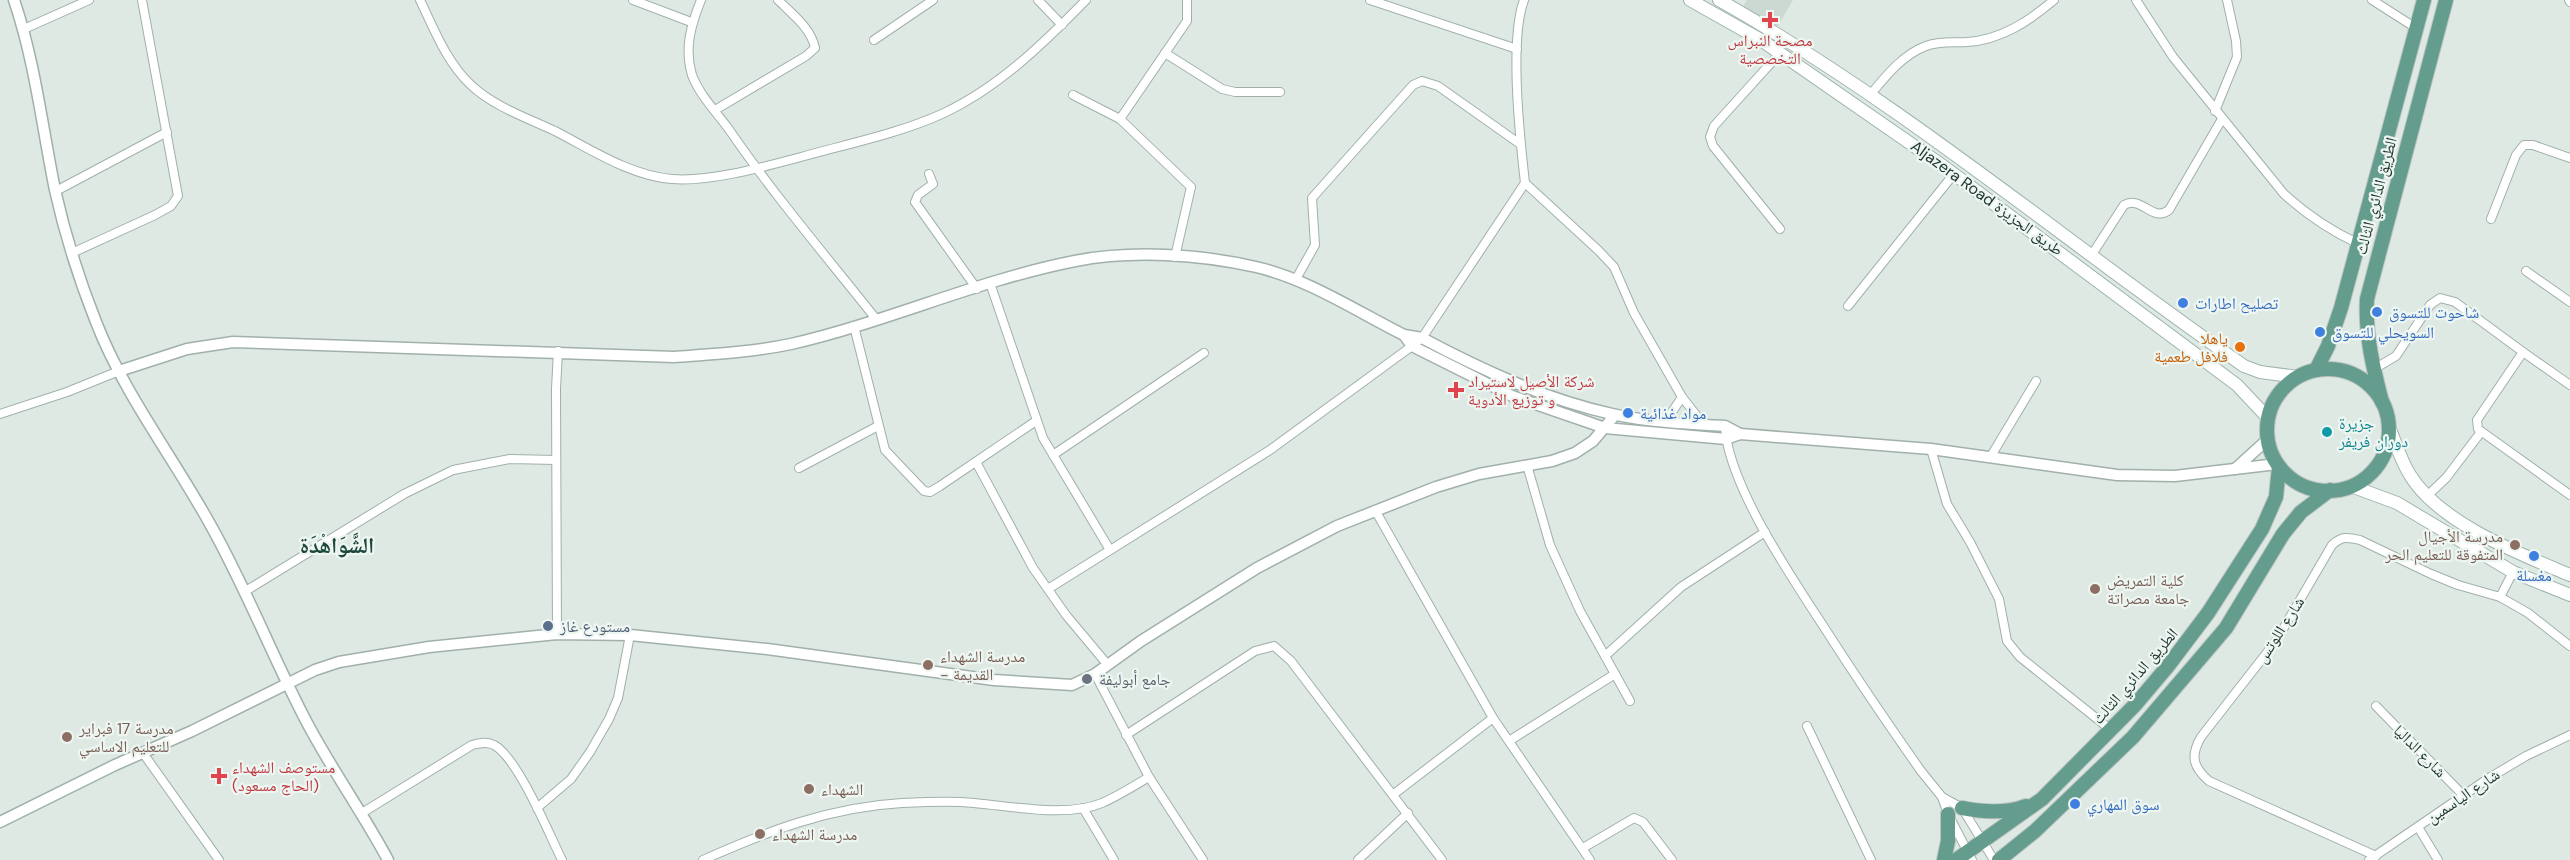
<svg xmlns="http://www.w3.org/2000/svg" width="2570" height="860" viewBox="0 0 2570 860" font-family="'DM Sans','Noto Naskh Arabic',sans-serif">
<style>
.built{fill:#ccd9d3}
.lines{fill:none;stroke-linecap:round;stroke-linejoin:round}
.minor-casing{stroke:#a1b0ab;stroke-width:10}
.tertiary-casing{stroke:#a1b0ab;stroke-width:13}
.secondary-casing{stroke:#9eb4ac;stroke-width:14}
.primary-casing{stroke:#bcc3c1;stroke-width:16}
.minor{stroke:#fff;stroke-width:8}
.tertiary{stroke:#fff;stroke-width:10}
.secondary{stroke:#fff;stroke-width:12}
.primary{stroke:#649d8e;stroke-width:14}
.health-dot{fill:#e0444e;stroke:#eef6f2;stroke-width:2}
.shop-dot{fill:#3f7fe0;stroke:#eef6f2;stroke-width:2}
.food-dot{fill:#e8710a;stroke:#eef6f2;stroke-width:2}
.culture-dot{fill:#0f9aa8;stroke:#eef6f2;stroke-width:2}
.education-dot{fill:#8d6e63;stroke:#eef6f2;stroke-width:2}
.service-dot{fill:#5c6f8a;stroke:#eef6f2;stroke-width:2}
.worship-dot{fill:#6b7280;stroke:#eef6f2;stroke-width:2}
.labels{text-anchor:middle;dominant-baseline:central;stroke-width:4.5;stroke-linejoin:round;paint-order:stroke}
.health-label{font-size:16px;fill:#be3a42;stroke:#eef6f2;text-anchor:start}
.street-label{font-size:16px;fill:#203831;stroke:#eef6f2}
.shop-label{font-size:16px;fill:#366cbe;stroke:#eef6f2;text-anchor:start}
.food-label{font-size:16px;fill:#c56008;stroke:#eef6f2;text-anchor:end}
.culture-label{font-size:16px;fill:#0d838f;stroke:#eef6f2;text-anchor:start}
.education-label{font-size:16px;fill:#785e54;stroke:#eef6f2;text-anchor:start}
.service-label{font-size:16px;fill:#4e5e75;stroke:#eef6f2;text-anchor:start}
.worship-label{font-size:16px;fill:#5b616d;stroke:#eef6f2;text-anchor:start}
.district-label{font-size:22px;font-weight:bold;fill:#1e483e;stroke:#eef6f2}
</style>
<rect width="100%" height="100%" fill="#dee9e4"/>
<!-- built -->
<path class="built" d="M1747,0H1793L1776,29L1741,10Z"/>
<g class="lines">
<!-- minor casing -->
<g class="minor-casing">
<g id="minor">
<path d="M420,0C434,29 447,63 471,85C493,106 527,118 555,131C590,149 631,176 672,179C711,182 763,167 801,157C847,144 901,133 944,113C999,87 1044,43 1086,0"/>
<path d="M633,0L691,22"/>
<path d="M701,0C691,25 684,48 692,75C699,94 716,112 728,128C773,194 826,256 876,319"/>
<path d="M1038,0L1062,25"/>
<path d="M1370,0L1517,49"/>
<path d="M1524,0C1509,40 1520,139 1525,183L1599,251L1614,267L1634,313L1682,397L1704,425"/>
<path d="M2136,0L2173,57L2284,194C2307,215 2331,231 2359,244"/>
<path d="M2372,0L2416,28"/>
<path d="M2569,0L2570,2"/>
<path d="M24,29L89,0"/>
<path d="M874,40L933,0"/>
<path d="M1165,53L1222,89L1235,92H1280"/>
<path d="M1780,53L1714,126L1710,137L1713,146L1780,229"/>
<path d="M1073,95L1120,119"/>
<path d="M1870,95C1886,76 1902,55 1926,46C1939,41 1953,43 1967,42C2001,40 2029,21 2054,0"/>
<path d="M715,110L806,56L815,48C811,28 792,14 778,0"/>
<path d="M2215,111L2237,57L2236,41L2227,0"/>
<path d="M929,174L933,184L918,195L915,202L977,289"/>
<path d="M56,191L167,132"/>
<path d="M2491,219L2516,155L2524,145H2533L2570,158"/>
<path d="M72,253L155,215L171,206L178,196L142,0"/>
<path d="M2091,256L2124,205C2142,195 2152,223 2169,210L2222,119"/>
<path d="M1175,257L1191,187L1120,119L1187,21V0"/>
<path d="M2526,271L2570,302"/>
<path d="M1296,279L1315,245L1312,198L1413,85L1422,81L1438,86L1520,144"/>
<path d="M990,283L1043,438L1110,550"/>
<path d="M1848,306L1953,175"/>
<path d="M854,326L885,450L924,491L930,492L940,486L1036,421"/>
<path d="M2374,369L2396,356L2430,305L2440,298L2455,302L2523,352"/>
<path d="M2570,385L2523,352L2477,420L2478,429L2570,495"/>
<path d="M0,414L67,392L119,371"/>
<path d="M1666,421L1682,397"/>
<path d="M1725,426C1728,487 1797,585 1831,638C1860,683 1890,727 1921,771L1942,797L1962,808L1994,860"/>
<path d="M1931,449L1947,504L1970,542L1999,599L2007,641L2020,657L2111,730"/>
<path d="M1053,455L1204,353"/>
<path d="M1991,456L2036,381"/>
<path d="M976,462L1033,568L1066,615L1107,664"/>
<path d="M1527,465L1550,545L1580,611L1630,701"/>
<path d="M799,468L878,426"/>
<path d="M2427,496L2446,478L2481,432"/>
<path d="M1375,510L1493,718L1590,860"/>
<path d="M1048,589L1270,450L1412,346L1422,338L1525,183"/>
<path d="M244,592L404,494L453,470L510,459L556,460"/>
<path d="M2500,597L2513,572"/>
<path d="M557,634L556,389L558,351"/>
<path d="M1605,656L1681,587L1765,532"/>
<path d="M1095,674L1149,777L1203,860"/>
<path d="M2376,706L2463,795"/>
<path d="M1807,726L1871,860"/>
<path d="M1126,735L1255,651L1274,646L1291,661L1442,860"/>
<path d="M1509,741L1615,674"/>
<path d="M143,753L219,860"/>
<path d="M1394,794L1493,718"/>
<path d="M1942,797L1948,814L1972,860"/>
<path d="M537,808L571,779L590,752L609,719L618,698L630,635"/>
<path d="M1083,808L1114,860"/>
<path d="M362,813L472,745C479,743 487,741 494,745C518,758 549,834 562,860"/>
<path d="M2418,827L2438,860"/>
<path d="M1583,848L1634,818L1643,822L1672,860"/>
<path d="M2376,856L2209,781C2193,767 2190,756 2201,737L2276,641L2332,545C2342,536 2347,537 2360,540L2431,574L2458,585L2500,597L2528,613L2570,646"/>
<path d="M703,860C768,831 830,807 902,803C922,802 942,801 961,802C1002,804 1064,819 1102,803C1118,796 1134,786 1149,777"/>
<path d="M1358,860L1408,813"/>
<path d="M2369,860L2489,778L2526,756L2570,735"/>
</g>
</g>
<!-- tertiary casing -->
<g class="tertiary-casing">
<g id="tertiary">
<path d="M14,0C35,62 42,126 55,190C65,235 79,279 96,322C124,394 173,457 210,524C245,586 271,653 304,717C329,766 362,811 388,860"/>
<path d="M1404,335L1412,346L1512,396L1605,428L1726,439L1740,434L1931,449L2117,475L2175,476L2277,464"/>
<path d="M119,371L187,349L233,342L674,357C713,354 753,352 791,344C887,322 978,280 1075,261C1132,250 1199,254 1256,267C1308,279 1356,311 1404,335L1422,338C1482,370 1545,399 1612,414C1648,422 1688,424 1725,426L1740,434"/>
<path d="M2235,469L2268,439"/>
<path d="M0,822L115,765L192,731L315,670L339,662L429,647L557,634L630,635L767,649L994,680L1072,685L1095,674L1141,641L1257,568L1337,526L1436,487L1479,474L1552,461L1575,453L1593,441L1615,415"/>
</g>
</g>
<!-- secondary casing -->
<g class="secondary-casing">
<g id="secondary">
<path d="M1690,0L1761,40L1943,166L2237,385L2268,418"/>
<path d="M1719,0C1905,105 2069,245 2244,366L2260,372L2298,377"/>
<path d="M2388,424C2395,441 2400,459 2410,475C2439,523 2520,554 2570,575"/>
<path d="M2351,486L2397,503L2513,572L2570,595"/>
</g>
</g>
<!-- primary casing -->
<g class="primary-casing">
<g id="primary">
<circle cx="2328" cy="430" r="61"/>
<path d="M2316,370L2328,346L2341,308L2424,0"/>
<path d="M2382,402C2373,367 2365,335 2367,299L2446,0"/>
<path d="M1962,808C1983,812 2006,814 2026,806"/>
<path d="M1944,860L1948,841V814"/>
<path d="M1956,860L2042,799L2135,705L2168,666L2208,613L2262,529L2276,497L2279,467"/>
<path d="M1999,860L2035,831L2133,737L2226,628L2283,534L2301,512L2330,490"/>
</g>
</g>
<!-- minor -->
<use href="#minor" class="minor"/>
<!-- tertiary -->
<use href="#tertiary" class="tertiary"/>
<!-- secondary -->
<use href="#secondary" class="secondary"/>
<!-- primary -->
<use href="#primary" class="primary"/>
</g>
<!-- markers -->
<g class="health-dot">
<path d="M1767 11h6v6h6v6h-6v6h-6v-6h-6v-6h6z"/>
<path d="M1453 381h6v6h6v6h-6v6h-6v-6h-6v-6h6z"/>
<path d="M216 767h6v6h6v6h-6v6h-6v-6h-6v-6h6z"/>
</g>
<g class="shop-dot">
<circle cx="2183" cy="303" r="6"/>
<circle cx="2377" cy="312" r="6"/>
<circle cx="2320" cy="332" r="6"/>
<circle cx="1628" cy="413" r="6"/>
<circle cx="2534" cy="556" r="6"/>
<circle cx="2075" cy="804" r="6"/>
</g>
<circle class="food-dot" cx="2240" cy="347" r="6"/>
<circle class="culture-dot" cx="2327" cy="432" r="6"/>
<g class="education-dot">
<circle cx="2515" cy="545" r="6"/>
<circle cx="2095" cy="589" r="6"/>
<circle cx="928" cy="665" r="6"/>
<circle cx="67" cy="737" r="6"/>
<circle cx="809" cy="789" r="6"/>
<circle cx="760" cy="834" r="6"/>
</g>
<circle class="service-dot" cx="548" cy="626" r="6"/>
<circle class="worship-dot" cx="1087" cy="679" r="6"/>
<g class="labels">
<!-- health labels -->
<g class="health-label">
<text x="1770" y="40" text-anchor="middle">مصحة النبراس<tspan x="1770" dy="18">التخصصية</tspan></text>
<text x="1468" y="381">شركة الأصيل لاستيراد<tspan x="1468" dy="18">و توزيع الأدوية</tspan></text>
<text x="232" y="767">مستوصف الشهداء<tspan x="232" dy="18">(الحاج مسعود)</tspan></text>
</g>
<!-- street labels -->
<g class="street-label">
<text transform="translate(2376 196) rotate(-75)">الطريق الدائري الثالث</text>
<text transform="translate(1987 198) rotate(36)">Aljazera Road طريق الجزيزة</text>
<text transform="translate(2280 630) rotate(-57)">شارع اللوتس</text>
<text transform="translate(2135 676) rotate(-49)">الطريق الدائري الثالث</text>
<text transform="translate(2420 751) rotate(45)">شارع الداليا</text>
<text transform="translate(2463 796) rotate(-34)">شارع الياسمين</text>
</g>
<!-- shop labels -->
<g class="shop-label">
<text x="2195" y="303">تصليح اطارات</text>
<text x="2389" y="312">شاحوت للتسوق</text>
<text x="2332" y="332">السويحلي للتسوق</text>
<text x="1640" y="413">مواد غذائية</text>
<text x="2534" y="575" text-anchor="middle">مغسلة</text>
<text x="2087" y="804">سوق المهاري</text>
</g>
<!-- food labels -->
<g class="food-label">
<text x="2228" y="338">ياهلا<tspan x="2228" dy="18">فلافل طعمية</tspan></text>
</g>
<!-- culture labels -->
<g class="culture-label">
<text x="2339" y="423">جزيرة<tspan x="2339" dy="18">دوران فريفر</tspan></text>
</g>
<!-- education labels -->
<g class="education-label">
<text x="2503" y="536" text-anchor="end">مدرسة الأجيال<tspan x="2503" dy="18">المتفوقة للتعليم الحر</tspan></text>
<text x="2107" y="580">كلية التمريض<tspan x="2107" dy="18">جامعة مصراتة</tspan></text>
<text x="940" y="656">مدرسة الشهداء<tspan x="940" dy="18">- القديمة</tspan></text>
<text x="79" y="728">مدرسة 17 فبراير<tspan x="79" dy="18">للتعليم الاساسي</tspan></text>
<text x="821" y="789">الشهداء</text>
<text x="772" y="834">مدرسة الشهداء</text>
</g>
<!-- service labels -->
<g class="service-label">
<text x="560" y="626">مستودع غاز</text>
</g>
<!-- worship labels -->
<g class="worship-label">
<text x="1099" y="679">جامع أبوليفة</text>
</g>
<!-- district labels -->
<g class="district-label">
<text x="337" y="545">الشَّوَاهْدَة</text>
</g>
</g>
</svg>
